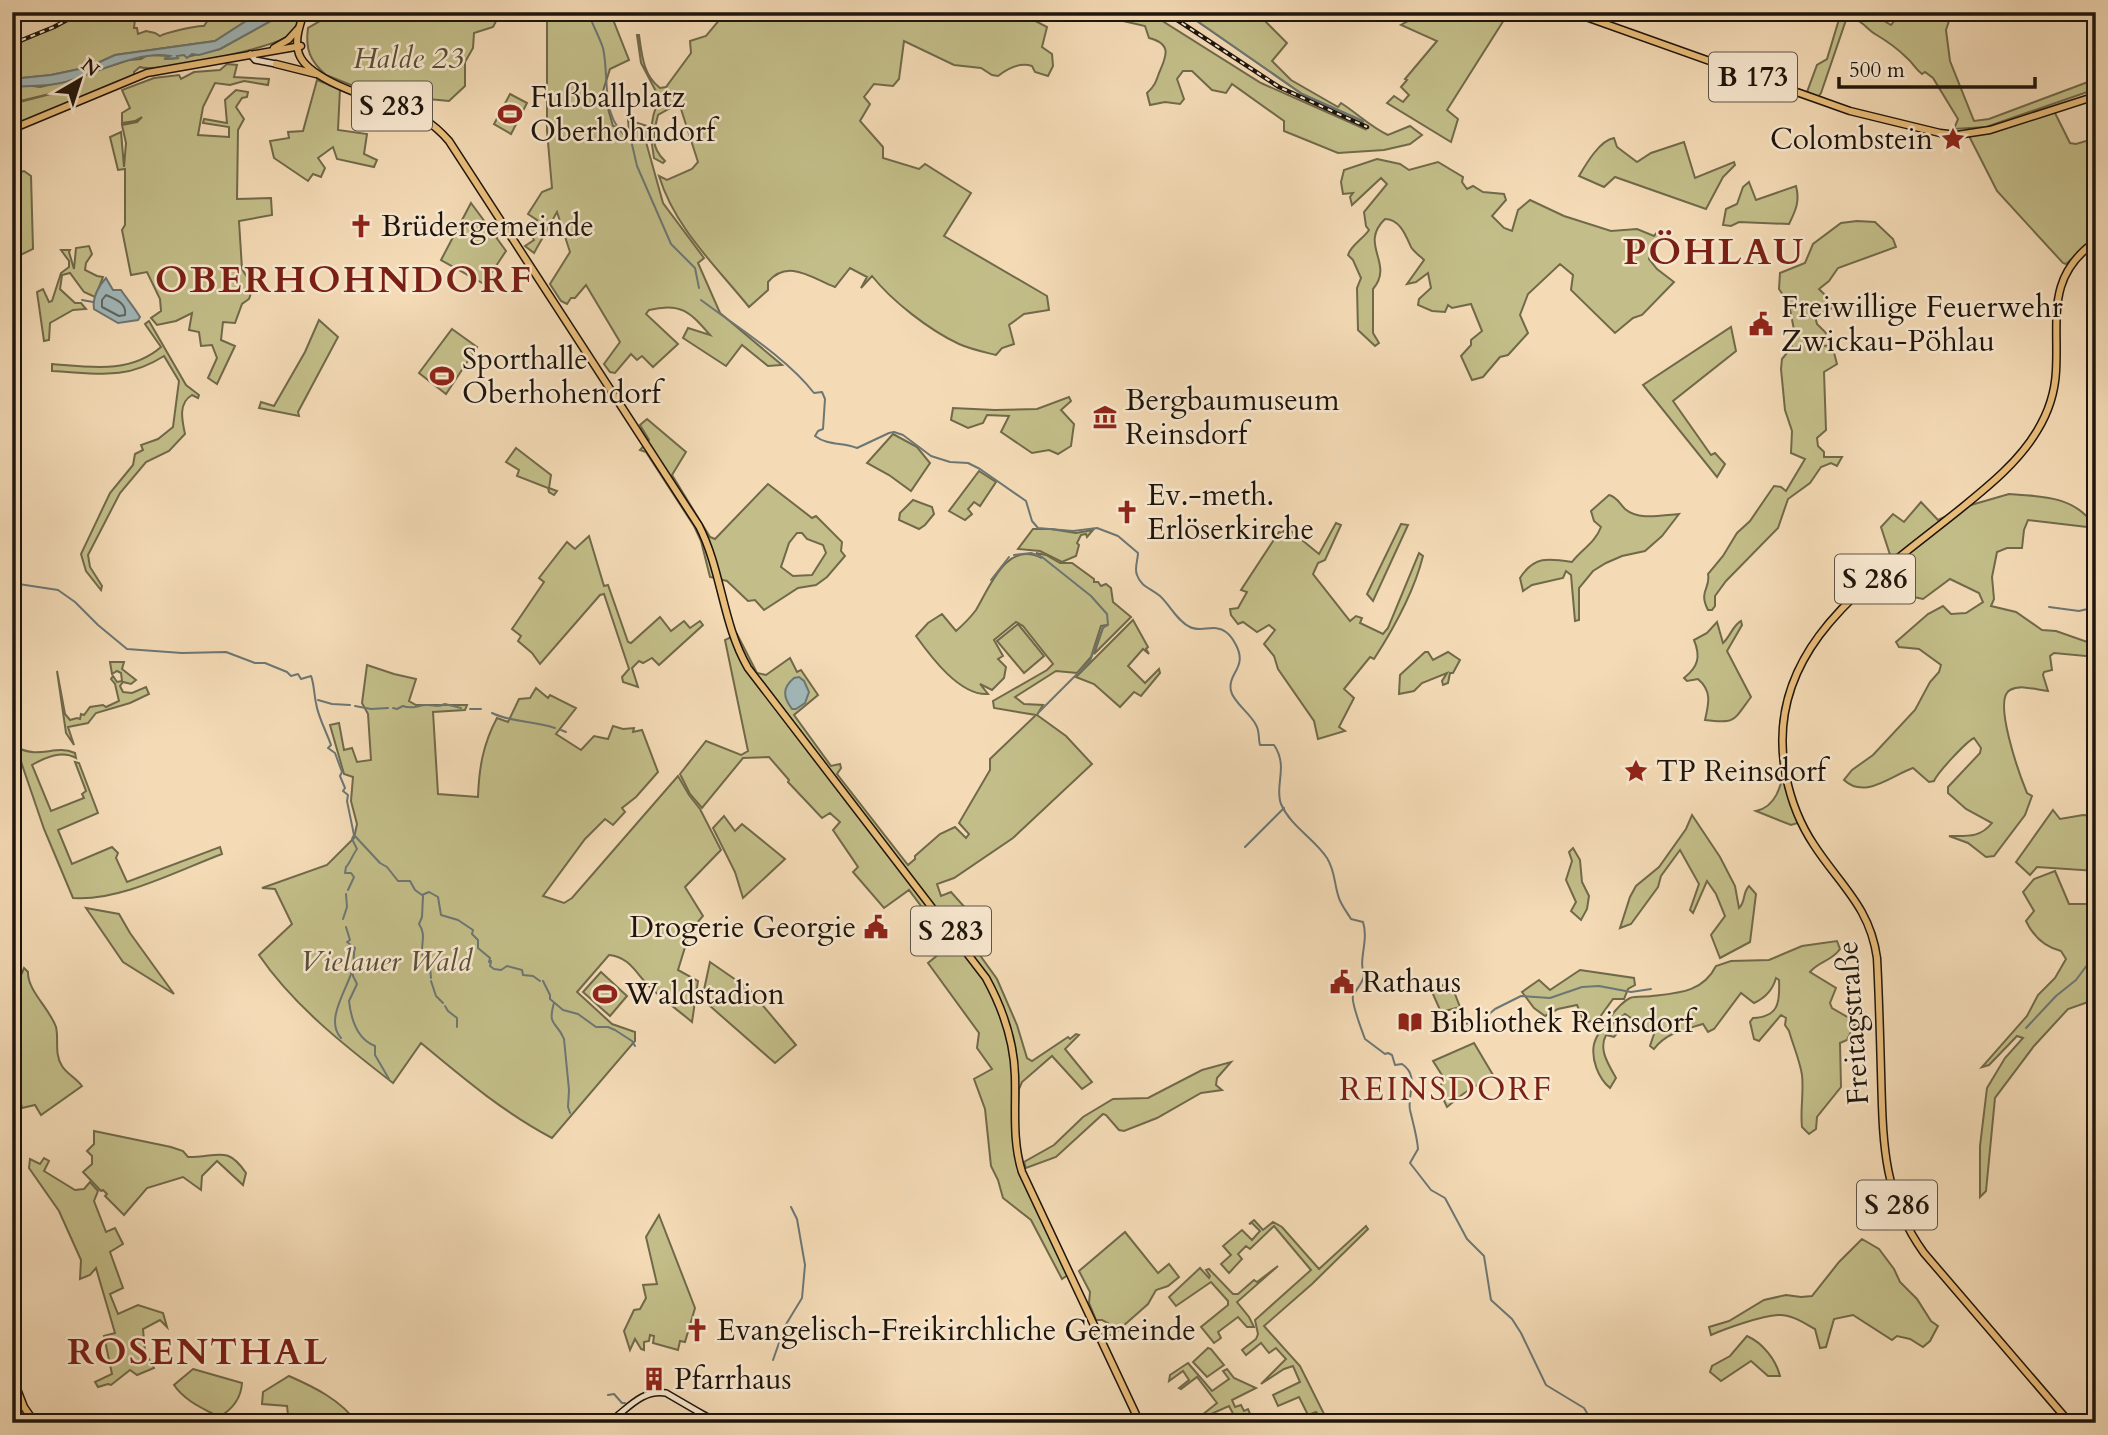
<svg xmlns="http://www.w3.org/2000/svg" width="2108" height="1435" viewBox="0 0 2108 1435" font-family="Cardo,serif">
<style>
.green{fill:#c3be89;stroke:#70694a;stroke-width:2;fill-rule:evenodd}
.water{fill:#a1b8ba;stroke:#6c7674;stroke-width:2}
.lines{fill:none;stroke-linecap:round;stroke-linejoin:round}
.shore{stroke:#5f6662;stroke-width:2}
.stream{stroke:#6c7674;stroke-width:2}
.secondary-casing{stroke:#1d140b;stroke-width:8}
.primary-casing{stroke:#1d140b;stroke-width:9}
.secondary{stroke:#f8e8d0;stroke-width:5}
.primary{stroke:#eabe7b;stroke-width:6}
.rail-casing{stroke:#1d140b;stroke-width:4.5}
.rail{stroke:#f8e8d0;stroke-width:2;stroke-dasharray:5;stroke-linecap:butt}
.labels{text-anchor:middle;dominant-baseline:central;stroke-width:5;stroke-linejoin:round;paint-order:stroke}
.shield{fill:#f8e8d0;stroke:#5f5446;stroke-width:2}
.shield-label{font-size:28px;font-weight:bold;fill:#1d140b}
.park-label{font-size:30px;font-style:italic;fill:#575037;stroke:#f8e8d0}
.poi-label{font-size:30px;fill:#1d140b;stroke:#f8e8d0;text-anchor:start}
.street-label{font-size:30px;fill:#1d140b;stroke:#f8e8d0}
.quarter-label{font-size:33px;letter-spacing:2px;fill:#7a1f14;stroke:#f8e8d0}
.district-label{font-size:37px;font-weight:bold;letter-spacing:2px;fill:#7a1f14;stroke:#f8e8d0}
</style>
<rect width="100%" height="100%" fill="#f4dbb6"/>
<filter id="stains"><feTurbulence type="fractalNoise" baseFrequency=".00286" numOctaves="4"/><feColorMatrix values="0 0 0 0 .2 0 0 0 0 .09 0 0 0 0 .02 0 0 0 .5 -.17"/></filter>
<radialGradient id="worn" r=".72"><stop offset=".6" stop-color="#630" stop-opacity="0"/><stop offset="1" stop-color="#630" stop-opacity=".3"/></radialGradient>
<!-- green -->
<g class="green">
<path d="M83,12H132L135,19L134,28H137L138,34L146,31L155,33L160,36C165,33 197,25 204,26L208,20H211L226,12H245L238,15L260,12L215,41L115,55L89,67L51,75L12,79V46L75,18Z"/>
<path d="M287,12H302C299,21 296,29 288,36C274,48 155,73 140,67L134,72V75L12,126V104L66,90L12,103V87L25,85L40,87L62,82L129,60L141,59L148,55L172,56L166,59L177,58V55H185L187,57L220,49Z"/>
<path d="M336,12H501L493,27L474,33L473,48L465,62V86L449,101L428,99L424,102L421,113L326,75C310,61 305,49 308,28Z"/>
<path d="M547,12H610L629,60L610,69L603,91L613,126L629,130L628,120L647,126L646,142L663,203L704,258L698,263L720,313L782,365L768,366L742,345L726,366L683,338L688,328L710,335C690,312 681,302 649,310L646,314L678,344L653,367L642,356L637,360L631,354L615,373L610,372L604,364L620,342L586,285L575,298H571L567,304L561,301L550,284L570,252L557,212L534,253L525,246L534,240L529,232L537,220L528,214L542,192L552,188L547,131Z"/>
<path d="M726,12H1041L1042,16H1026L1047,27L1042,47L1052,54L1053,66L1048,76L1035,72L1032,66C1020,62 1007,69 998,76L992,75L981,68L954,65L904,41L899,79L893,86L874,84L864,97L870,104L860,121L883,147V158L919,169L925,164L971,193L944,236L1047,296L1049,310L1024,314L1009,325L1014,344L1002,348L996,355C984,352 970,349 959,344C929,330 892,301 872,276L861,288L867,277L850,268L835,287C813,279 788,258 768,282V290L749,307C715,265 675,228 659,176L667,180L692,169L698,162L681,109L676,105L658,115C653,134 650,147 665,161L663,163L654,158C650,138 649,117 660,99L641,63L637,35H639C642,55 643,75 660,88L666,87L691,53L690,41L706,36Z"/>
<path d="M1098,12H1148L1261,83L1365,129L1362,121L1302,94L1184,12H1250L1264,20L1287,43L1272,61L1291,80L1338,107L1341,103C1358,114 1371,127 1388,135L1410,126L1422,135L1410,144L1384,150L1338,153L1284,131V121L1232,84L1226,93L1212,90L1192,71H1183L1177,79L1184,99L1180,104L1165,102L1150,105L1147,93C1154,87 1156,82 1159,73C1166,57 1173,44 1149,38L1145,26L1097,15Z"/>
<path d="M1424,12H1509L1447,110L1458,119L1451,142L1387,103L1394,96L1403,102L1409,95L1401,87L1407,80L1405,79L1437,41L1401,25Z"/>
<path d="M1764,12H1869L1891,25L1901,12L1914,15L1919,12H1952L1946,30L1950,61L1974,121L1989,119L2096,79V89L1986,127L1954,129L1958,119L1933,78L1925,72L1922,74C1915,69 1913,63 1907,58C1897,48 1887,41 1875,34C1865,28 1860,16 1846,20L1821,93L1818,97L1807,92L1817,65L1827,59L1840,16Z"/>
<path d="M227,64L237,65L234,77L269,79L268,85L244,81L230,85L215,83L203,107L198,135L229,137V127L203,123L204,119L227,123L225,100L236,90L248,92L247,97L242,98L236,107L244,119L238,130L237,199L271,198L272,215L239,221L242,269L253,287L249,299L242,304L235,323L223,322L221,340L235,346L217,384L208,378L217,358L212,345L201,346L199,332L189,330L192,313L176,321L157,325L151,318L161,311L160,299L147,272L131,275L122,230L125,225V169L118,170L110,137L121,132L124,167L126,143L122,125L137,122L142,117L135,121L122,123V113L130,108L122,90L154,78L179,75L181,79L194,72L220,70Z"/>
<path d="M317,80L340,89L338,130L367,134L364,154L377,160L374,167L337,159L333,147L318,158L325,168L321,177L313,174L308,181L274,158L270,141L289,138L288,132L303,131Z"/>
<path d="M510,94L527,103L511,134L494,124Z"/>
<path d="M2054,111L2070,143L2076,144L2096,138V237L2066,264L2063,263L1997,191L1969,136L1991,132Z"/>
<path d="M1614,138L1617,147L1637,162L1651,153L1684,142L1695,178L1734,162L1735,165L1723,177L1706,209L1615,177L1604,187L1579,176C1586,164 1600,140 1614,138Z"/>
<path d="M1377,159L1400,164L1409,170L1438,162L1463,177L1462,182L1467,189L1473,186L1483,192L1504,194L1506,200L1492,216L1504,228L1512,231L1518,210L1530,200L1564,216L1611,231L1637,229L1654,236L1658,231L1662,234L1654,245L1649,259L1657,269L1674,282L1642,315L1633,318L1615,333L1571,290L1573,275L1560,264L1528,294L1520,315L1528,333L1508,355L1500,357L1483,377L1472,380L1461,356L1471,345V340L1482,331L1471,304L1452,308L1448,305L1445,312L1432,311L1418,305L1419,299L1431,288L1428,273L1416,282L1407,284L1424,260C1420,256 1414,252 1411,247C1406,236 1400,219 1385,219C1358,245 1395,263 1373,289V333L1379,343L1375,346L1358,330L1357,288L1361,278L1353,260L1348,255C1351,245 1363,239 1369,230L1366,226L1364,212L1387,184L1381,178L1352,205L1350,197L1353,193L1343,194L1341,182L1344,170Z"/>
<path d="M12,165L18,173L24,171L31,176L33,249L12,259Z"/>
<path d="M1749,182L1756,200L1796,186C1800,201 1796,210 1789,224L1739,222L1731,226L1723,225L1726,209L1737,204L1743,187Z"/>
<path d="M471,203L488,226L496,221L505,232L497,237L493,233L506,251L484,284L441,260Z"/>
<path d="M1857,221L1875,222L1893,239L1896,247L1838,268L1829,281L1819,289L1827,297L1828,303L1835,307L1815,316L1817,324L1826,333L1823,346L1832,345L1837,364L1824,372L1826,430L1817,438L1818,446L1824,452V457H1842L1837,466L1831,463L1821,467L1810,483L1788,499L1778,528L1726,581L1715,596V606L1712,610H1708C1698,590 1711,589 1708,574L1723,556L1737,533L1750,521L1774,486L1781,487L1786,491L1805,459L1791,453L1792,431L1785,410L1781,369L1782,359L1791,348L1795,335L1789,304L1779,289L1780,273L1805,263L1813,244L1841,223Z"/>
<path d="M89,246L92,254L86,263L85,270L97,276L103,277L95,297L84,292L70,273L62,275L60,289L75,303H81L86,309L73,310L50,323L49,340L44,341L37,292L43,289L49,302L52,301L61,273L69,267V261L61,250H70L69,252L74,269L76,248Z"/>
<path d="M319,320L338,337L298,412L299,416L259,408L261,402L274,406L305,352Z"/>
<path d="M149,321L186,385L199,395L198,398L192,395C178,403 182,420 185,434L169,451L146,462L120,493L88,555L90,567L102,586L101,590L86,571L81,554L110,493L133,465L135,454L143,450L141,445L158,439L173,427L179,381L164,356C125,381 96,373 52,371V364C90,367 130,374 161,347L145,324Z"/>
<path d="M1731,327L1736,351L1673,401L1711,455L1715,453L1725,464L1717,477L1643,385Z"/>
<path d="M452,329L477,347L446,394L419,373Z"/>
<path d="M1069,397L1071,401L1061,410L1074,424L1071,446L1058,454L1049,450L1032,453L1001,432L1009,416L987,415L983,423L968,428L951,420L953,408L995,410L1037,409Z"/>
<path d="M647,419L686,452L672,475L710,537L715,539L768,484L812,518L816,516L842,542L841,551L845,556L827,577L816,585L798,588L764,610L755,600L748,601L727,581L710,577L701,541L694,526L646,452L640,450L649,440L640,425ZM797,533H802L807,539L823,545L826,553L812,575L793,576L781,567L789,543Z"/>
<path d="M893,434L917,447L930,463L911,491L889,475L867,463Z"/>
<path d="M516,448L551,475L549,488L557,491L554,495L549,492L548,488L517,476L519,470L506,462Z"/>
<path d="M979,471L996,482L980,506L974,502L968,509L972,514L965,520L949,511Z"/>
<path d="M2009,494C2040,496 2074,496 2093,524L2087,527L2028,520L2024,530L2022,548H2007L1997,552L1992,577L1994,599L1991,606L2016,612L2042,630L2056,631L2093,644L2096,637V657L2054,653L2050,656L2052,670L2044,672L2043,675L2048,691C2037,690 2021,684 2010,690C1992,699 2020,776 2027,793L2032,796L2025,815L1994,856L1986,857L1968,843L1949,836C1967,836 1980,838 1992,823L1966,809L1948,793V787L1980,753L1981,748L1974,738C1966,742 1938,772 1934,781L1929,782L1913,768C1892,775 1865,800 1844,780L1852,770L1873,755L1915,710L1930,682L1939,672L1941,665L1919,649L1899,647L1896,642L1928,614L1943,606L1951,614L1966,613L1983,602L1979,593L1950,579L1923,599L1914,597L1894,567L1881,527L1893,514L1904,522L1921,502L1938,520L1971,505Z"/>
<path d="M1609,495C1617,497 1619,503 1625,509C1639,521 1662,515 1679,514L1662,536L1645,551L1622,556L1606,563L1593,571L1579,588V620L1575,621L1571,575L1566,571L1563,578L1532,585L1523,591L1520,578C1534,556 1548,558 1572,562C1582,549 1595,543 1601,527L1594,521L1591,511Z"/>
<path d="M913,500L932,507L934,514L925,525L919,529L899,520L900,513Z"/>
<path d="M1336,523L1341,525L1325,560L1318,563L1313,574L1350,621L1356,616L1362,618L1360,623L1383,634L1388,628L1419,553L1423,556C1414,592 1394,628 1374,659L1370,657L1344,689L1354,698L1339,727L1345,731L1318,739L1314,721L1278,669L1274,656L1264,644L1275,630L1269,625L1257,632L1243,622L1238,624L1231,615L1230,609L1238,608L1247,592L1241,590L1279,532L1282,533L1286,527L1319,554Z"/>
<path d="M1401,524L1408,525L1373,601L1367,594Z"/>
<path d="M1033,529H1051L1076,533L1093,530L1087,537L1086,534L1081,535L1077,543L1079,545L1076,556L1062,562L1040,551L1018,549Z"/>
<path d="M589,536L604,586L608,585L628,642L631,643L660,617L671,631L684,621L690,628L700,621L703,625L659,665L652,658L643,663L639,661L632,668L638,687L623,682L622,677L629,669L604,594L600,595L540,664L532,653L518,641L521,636L512,629L544,582L539,578L567,542L575,549Z"/>
<path d="M1036,553L1046,555L1060,563H1072L1094,579V582H1098L1101,586L1106,584L1111,588L1113,602L1131,617L1094,654L1103,628L1107,625L1101,626L1091,657L1077,673L1056,671L1015,697L1024,704L1043,705L1037,715L1066,736L1092,764L1013,838L954,878L937,884L941,896L951,892L978,922L964,933L997,979L1017,1025L1027,1058L1032,1061L1068,1037L1070,1039L1076,1034L1079,1035L1065,1049L1092,1082L1082,1089L1052,1056L1022,1082L1019,1089C1018,1109 1016,1129 1019,1148C1025,1187 1055,1236 1072,1272L1062,1279L1031,1220L1003,1198L998,1180L991,1166L985,1109L974,1079L992,1069L977,1048L979,1033L928,963L950,945L909,890L884,908L853,872L858,867L833,830L840,822L830,813L822,818L788,782L789,780L769,757L743,758L702,808L690,794L680,774L706,741L741,755L748,751L725,640L737,634L757,673L766,675L790,658L797,672L801,670L818,695L794,715L831,766L840,764L841,768L837,774L908,865L915,859V856L940,834L955,827L966,838L969,834L959,823L990,770V759L1036,715L994,708L993,701L1047,670L1053,664L1023,626L1016,622L994,640L1003,656L998,659L1006,667L1004,678L992,690L980,684L988,694C960,696 931,657 916,636L928,623L942,614L956,631C964,624 970,618 976,610C990,587 1006,540 1042,558Z"/>
<path d="M1133,620L1148,647L1146,649L1149,654L1143,649L1128,666L1145,683L1159,669L1160,673L1141,696L1134,692L1120,707L1094,684L1076,677Z"/>
<path d="M1741,621L1742,625L1727,651L1751,697C1733,721 1736,724 1705,720C1709,703 1712,691 1698,679L1687,681L1684,678C1698,667 1701,657 1694,640L1707,633L1717,622L1723,643C1730,637 1733,625 1741,621Z"/>
<path d="M1018,624L1044,656L1024,673L997,641Z"/>
<path d="M1425,652H1428L1433,660L1448,652L1460,660L1453,673H1450L1448,683L1443,685L1442,681L1447,673L1422,683L1414,691L1399,694L1400,675Z"/>
<path d="M110,662H124L122,669L136,680L131,684L123,682L120,686L123,692L132,693L146,687L149,694L130,703L96,713L88,723L68,727L74,745L66,733L57,671L65,714L70,720L77,718L80,719L81,714L84,715L90,707L103,705L106,707L119,701L115,684L111,679L113,676L117,682L122,681L121,673L117,671L112,674Z"/>
<path d="M367,665L394,674L416,679L409,701L416,705H467L465,710L433,712L438,794L478,797C479,768 483,744 497,718L508,722L519,699L530,698L536,688L548,698L550,695L576,708L556,734L581,750L594,736L608,739L613,726L623,729L634,728L633,732L642,730L658,772L636,797L622,808L625,812L613,825L605,819L585,839L543,896L564,903L572,898L678,776L689,795L700,809L721,850L685,887L703,916L690,931L678,970L698,981L692,1022C679,1011 665,1001 652,989C637,976 631,957 609,955L577,992L612,1024L635,1032V1041L552,1138C503,1112 463,1078 421,1043L393,1083C345,1046 293,1005 259,955L292,924L275,889L262,888L327,865L354,838L357,824L351,801L353,777L344,774L330,725L339,723L344,750L352,748L357,762L371,760L368,714L362,703Z"/>
<path d="M16,747C41,760 54,744 75,753L76,758C62,750 46,757 32,765L51,811L84,798L82,794L86,791L75,762L79,763L98,813L58,830L72,864L112,847L118,853L116,858L127,882L220,847L222,854C179,870 118,902 73,898L44,829Z"/>
<path d="M1785,767L1801,822L1791,825L1756,811C1776,807 1781,786 1785,767Z"/>
<path d="M2053,810L2060,819L2083,815L2096,816V871L2037,867L2030,875L2016,862Z"/>
<path d="M1692,815L1720,857L1735,886L1739,908C1746,902 1742,893 1749,886L1756,894L1750,942L1720,958L1711,935L1725,916L1716,894L1707,881L1693,913L1690,910L1699,884L1680,850L1661,876L1658,887L1631,924L1620,928L1630,897L1636,886L1659,867L1686,829Z"/>
<path d="M724,816L735,831L742,824L785,859L743,898L735,872L713,828Z"/>
<path d="M1573,848L1580,860L1582,882L1589,896L1587,909L1581,920L1571,911L1576,902L1566,880L1572,861L1569,852Z"/>
<path d="M2055,871L2069,904H2096V1005L2091,1001L2068,1009L2034,1046L1995,1098L1986,1191L1980,1197V1146L1987,1088L2005,1058L2023,1038L2017,1036L1989,1065L1982,1067L2027,1016L2038,995L2055,978L2066,959L2061,951C2045,947 2033,936 2026,921L2034,911L2023,892L2034,879Z"/>
<path d="M86,908L119,914L130,933L174,994L123,962Z"/>
<path d="M1837,941L1840,949C1832,961 1819,961 1810,972L1836,988L1830,1003L1832,1008L1856,1022L1847,1040L1840,1043L1841,1087L1817,1117L1816,1129L1809,1134L1802,1127C1800,1110 1804,1093 1802,1075C1800,1061 1793,1045 1789,1031L1785,1025L1786,1018L1781,1015L1759,1041L1754,1039L1750,1022L1753,1018C1779,1017 1780,1002 1779,980L1776,978C1773,989 1765,998 1754,1003L1741,993L1714,1029L1708,1032L1703,1024C1684,1030 1666,1033 1654,1049L1650,1046L1654,1034L1625,1014L1614,1023L1619,1031L1614,1037L1606,1035C1598,1050 1609,1065 1616,1078L1610,1088C1598,1078 1591,1059 1594,1044C1597,1032 1619,1003 1630,998C1636,996 1646,997 1652,996C1679,993 1703,992 1716,966L1731,961L1769,960L1802,946Z"/>
<path d="M710,962L749,989L796,1045L775,1063L702,999Z"/>
<path d="M24,968L28,972C27,990 50,1009 56,1027C59,1039 54,1054 62,1066C67,1074 76,1078 82,1086L41,1115L35,1105L22,1108L20,1100L12,1087V1064L17,1062L12,1054V985H17L14,977L16,973L13,972L19,970L22,973Z"/>
<path d="M1580,970L1634,978L1635,985L1628,989L1624,999H1613L1597,1021L1584,1022L1577,1005L1558,1009L1545,1016L1534,1008L1522,992L1539,980L1550,990Z"/>
<path d="M601,972L627,996L610,1016L583,992Z"/>
<path d="M1450,981L1460,1007L1441,1012L1432,992Z"/>
<path d="M1474,1043L1493,1075L1463,1094L1447,1107L1438,1088L1445,1080L1433,1061Z"/>
<path d="M1231,1062L1217,1078L1216,1085L1222,1090L1201,1093L1157,1118L1124,1131L1119,1130L1106,1115L1103,1114L1056,1157L1026,1168L1024,1162L1054,1145L1083,1117L1113,1099L1148,1098L1202,1070Z"/>
<path d="M94,1131L171,1147L183,1151L188,1157C219,1157 227,1145 246,1173L243,1185L217,1161L202,1176L201,1190L183,1177L147,1188L124,1215L105,1196L107,1194L103,1190L101,1191L83,1172L92,1164V1156L87,1151L94,1144Z"/>
<path d="M44,1158L49,1161L44,1171L75,1190L84,1189L90,1182L98,1191L94,1201L106,1232L115,1228L123,1244L110,1252L123,1288L110,1294L118,1314L138,1305L163,1313L167,1327L160,1320L143,1329L145,1352L154,1368L137,1375L130,1370L111,1385L108,1384L98,1387L95,1382L112,1374L104,1336L115,1333L96,1268L90,1275L80,1279L81,1260L59,1211L29,1168L30,1159L40,1164Z"/>
<path d="M659,1215L695,1308L685,1342L680,1341L678,1350L653,1343L654,1336L650,1335L649,1341L644,1342V1350L641,1349L635,1339L630,1350L624,1331L634,1310L640,1309L646,1298L643,1285L657,1284L646,1237Z"/>
<path d="M1254,1220L1263,1230L1273,1222L1282,1227L1319,1269L1366,1226L1368,1229L1312,1284L1264,1326L1300,1366L1325,1416L1330,1423H1325L1316,1412L1308,1415L1299,1397L1278,1406L1273,1395L1300,1382L1293,1366L1284,1369L1261,1384L1286,1359L1276,1348L1269,1353L1261,1343L1246,1355L1242,1350L1256,1339L1258,1334L1255,1320L1311,1270L1274,1226L1250,1249L1246,1246L1238,1254L1242,1259L1229,1273L1221,1264L1231,1255L1223,1246L1242,1230L1252,1240L1260,1231L1252,1223L1249,1224Z"/>
<path d="M1125,1232L1158,1273L1169,1264L1179,1277L1168,1286L1156,1290L1148,1304L1113,1335H1108V1323L1102,1320H1096L1089,1303L1090,1292L1079,1271Z"/>
<path d="M1862,1239L1879,1249L1894,1269L1900,1282L1917,1299L1931,1321L1938,1326L1930,1341L1923,1347L1910,1339L1897,1336L1892,1340L1853,1315L1834,1319L1826,1347L1820,1348L1815,1329C1804,1323 1791,1314 1778,1315C1761,1316 1727,1328 1711,1335L1709,1327L1729,1321L1764,1300L1786,1295L1801,1297L1812,1296L1839,1262Z"/>
<path d="M1278,1266L1237,1302L1249,1317L1254,1327H1247L1238,1317L1218,1332L1221,1338L1214,1343L1201,1327L1228,1305V1301L1211,1282L1176,1306L1169,1297L1200,1268L1209,1278L1210,1276L1206,1270L1209,1269L1233,1294H1238L1254,1280L1257,1282Z"/>
<path d="M1747,1336C1763,1343 1776,1360 1780,1376H1768L1751,1361L1721,1381L1710,1372L1712,1366L1730,1356Z"/>
<path d="M1208,1348L1211,1349L1224,1365L1207,1377L1193,1362Z"/>
<path d="M1188,1363L1212,1391L1229,1379L1223,1371L1227,1369L1234,1378L1256,1388L1232,1400L1235,1407L1241,1405L1244,1411L1248,1409L1254,1423H1238L1229,1406L1204,1417L1206,1423H1197L1188,1419L1193,1415H1202L1217,1403L1197,1377L1181,1389L1179,1388L1189,1380L1183,1371L1169,1381L1170,1375Z"/>
<path d="M193,1369L242,1383C241,1399 233,1409 219,1417C202,1408 185,1401 174,1385Z"/>
<path d="M289,1376C314,1387 341,1400 357,1423H272V1415H288L287,1406L262,1404L263,1392Z"/>
</g>
<!-- water -->
<g class="water">
<path d="M260,12H287L220,49L199,55L192,54L187,58L184,55L177,56L178,58L164,59L170,56C137,50 94,75 61,83C43,87 30,85 12,87V79L51,75L89,67L115,55L215,41Z"/>
<path d="M106,278L113,290H121C127,299 134,307 140,317L138,320L118,323L94,309C92,298 99,285 106,278Z"/>
<path d="M799,677L804,681L809,692L805,703L796,709H792C783,697 782,688 794,678Z"/>
</g>
<g class="lines">
<!-- shore -->
<path class="shore" d="M106,295C115,299 127,303 125,315L119,316L102,307V300Z"/>
<!-- stream -->
<g class="stream">
<path d="M588,12C592,24 599,36 603,48C610,78 599,120 631,140L637,166L671,244L695,268L699,288"/>
<path d="M1184,12L1302,94L1363,121"/>
<path d="M82,300L93,302"/>
<path d="M701,300C737,327 787,358 814,393L822,392L825,399L823,429L818,431L815,436C828,446 843,442 857,448L889,433L894,432L903,435L931,456L950,462L968,463L980,469L1026,501L1032,521L1038,528L1073,531L1097,528L1118,536L1138,553C1138,560 1134,568 1137,575C1141,587 1151,588 1160,596C1170,605 1177,621 1190,627C1201,633 1215,623 1226,632C1230,635 1234,641 1236,645C1248,668 1227,673 1231,691C1233,702 1251,714 1256,725C1260,732 1258,738 1260,745H1274C1289,767 1274,786 1281,804C1291,827 1314,838 1327,858C1335,871 1334,882 1338,895C1340,904 1347,912 1351,919L1363,922C1369,941 1358,959 1364,976C1362,984 1356,989 1353,996C1351,1001 1362,1031 1365,1039L1385,1054L1388,1053L1392,1055L1395,1065L1402,1064C1420,1076 1407,1094 1410,1110C1413,1123 1417,1136 1418,1149L1410,1163L1431,1190L1445,1198L1467,1239L1484,1256L1491,1300L1512,1319L1521,1333L1546,1385L1584,1408L1593,1423"/>
<path d="M1014,555L1031,553L1042,557L1091,596L1107,614L1108,625L1103,627L1090,661L1039,712"/>
<path d="M991,580L1009,557"/>
<path d="M12,583L58,590L75,602L98,625L127,649L182,653L226,652L255,663H265L287,672L291,676L298,674L301,679L311,676C314,683 314,694 316,703C318,717 327,733 331,745L328,748L335,753L342,772L340,776L345,788L343,791L348,795L347,801L354,835L380,863L387,867L398,881H410L415,890L422,895L429,892L438,897L441,915L458,920L473,930L472,934L478,940V948L490,958L489,962L491,961L490,966L494,969L501,970L507,966L522,970L523,975L533,976L540,981"/>
<path d="M2049,607L2079,611L2096,607"/>
<path d="M318,700L332,704L350,705"/>
<path d="M355,706L371,709L388,708"/>
<path d="M393,708L397,709L403,706C413,710 417,705 427,705C435,705 437,708 445,704L461,708"/>
<path d="M470,709H481"/>
<path d="M492,713C513,723 532,720 555,728"/>
<path d="M561,730L566,732"/>
<path d="M1245,847L1284,808"/>
<path d="M348,890L354,877L351,873H345L346,867C350,863 353,854 357,849L352,839L354,835"/>
<path d="M423,896L422,917L419,924C430,940 413,951 430,967L431,978"/>
<path d="M343,919L347,907L346,894"/>
<path d="M353,969V976L357,984L349,1001C351,1019 357,1039 375,1046V1055L389,1079"/>
<path d="M431,981L436,996L443,1003"/>
<path d="M543,981L550,995V999L563,1010L578,1014L596,1027H608L615,1030L632,1041L635,1046"/>
<path d="M554,1003C547,1027 557,1021 564,1039L569,1090L568,1107L570,1113"/>
<path d="M445,1006L448,1011L457,1018V1027"/>
<path d="M1459,1025L1481,1021L1495,1009L1521,996L1550,998L1582,987L1599,986L1631,992L1651,989"/>
<path d="M2026,1028L2056,996L2076,980L2096,953"/>
<path d="M341,1038C323,1019 351,984 354,964C354,958 353,954 355,948L347,942L350,940L346,927"/>
<path d="M773,1360L785,1326L802,1298L805,1265L797,1219L791,1207"/>
<path d="M608,1395L614,1394L622,1403H625"/>
<path d="M699,1409L717,1418"/>
<path d="M727,1421L731,1423"/>
</g>
<!-- secondary casing -->
<g class="secondary-casing">
<g id="secondary">
<path d="M250,54L255,60L276,64"/>
<path d="M608,1423C627,1410 641,1389 666,1393L709,1418L722,1423"/>
</g>
</g>
<!-- primary casing -->
<g class="primary-casing">
<g id="primary">
<path d="M304,12C300,25 294,40 299,54C310,85 396,104 425,120C435,126 442,133 449,141L699,526C722,571 722,623 748,668L986,978C1003,1009 1014,1041 1015,1076C1016,1109 1012,1140 1022,1172L1140,1423"/>
<path d="M1572,12L1850,111L1940,133L1957,135L1990,130L2096,96"/>
<path d="M274,48L288,40L298,29"/>
<path d="M276,64L316,74"/>
<path d="M12,129L147,73L301,46"/>
<path d="M12,1376L24,1407L35,1423"/>
<path d="M2070,1423L1924,1253C1882,1195 1883,1140 1881,1072C1880,1034 1879,996 1877,958C1870,907 1840,885 1814,845C1800,824 1791,801 1786,776C1760,646 1877,577 1964,506C1991,484 2019,461 2037,431C2048,413 2055,392 2056,371C2059,319 2045,277 2096,241"/>
</g>
</g>
<!-- secondary -->
<use href="#secondary" class="secondary"/>
<!-- primary -->
<use href="#primary" class="primary"/>
<!-- rail casing -->
<g class="rail-casing">
<g id="rail">
<path d="M1165,12L1279,87L1367,127"/>
<path d="M12,44L54,27L81,12"/>
</g>
</g>
<!-- rail -->
<use href="#rail" class="rail"/>
</g>
<!-- icons -->
<defs>
<g id="stadium-bare" transform="scale(1.89)"><path d="M0-5a6.5 5 0 1 0 0 10a6.5 5 0 1 0 0-10ZM-3.5-1.8h7v3.6h-7Z" fill="#8f2418" stroke="#f8e8d0" stroke-width="2.5" paint-order="stroke"/></g>
<g id="sight-bare" transform="scale(1.89)"><path d="M0-6L1.8-2.2L6-1.7L2.9 1.2L3.7 5.4L0 3.3L-3.7 5.4L-2.9 1.2L-6-1.7L-1.8-2.2Z" fill="#8f2418" stroke="#f8e8d0" stroke-width="2.5" paint-order="stroke"/></g>
<g id="church-bare" transform="scale(1.89)"><path d="M-1.2-6h2.4v3.5h3.3v2.4h-3.3V6h-2.4V-.1h-3.3v-2.4h3.3Z" fill="#8f2418" stroke="#f8e8d0" stroke-width="2.5" paint-order="stroke"/></g>
<g id="civic-bare" transform="scale(1.89)"><path d="M-.6-6.5H3V-4.5H.6V-3L4-1V1h2V6H-6V1h2V-1L-.6-3ZM-1.2 2.5V6h2.4V2.5Z" fill="#8f2418" stroke="#f8e8d0" stroke-width="2.5" paint-order="stroke"/></g>
<g id="museum-bare" transform="scale(1.89)"><path d="M0-6L6-3V-2H-6V-3ZM-5-1h2V3h-2ZM-1-1h2V3h-2ZM3-1h2V3H3ZM-6 4H6V6H-6Z" fill="#8f2418" stroke="#f8e8d0" stroke-width="2.5" paint-order="stroke"/></g>
<g id="library-bare" transform="scale(1.89)"><path d="M-6-4Q-3-5.5-.7-3.5V5Q-3 3-6 4ZM6-4Q3-5.5 .7-3.5V5Q3 3 6 4Z" fill="#8f2418" stroke="#f8e8d0" stroke-width="2.5" paint-order="stroke"/></g>
<g id="building-bare" transform="scale(1.89)"><path d="M-4-6H4V6H1V3H-1V6H-4ZM-2.5-4.3h1.7v1.8h-1.7ZM.8-4.3h1.7v1.8H.8ZM-2.5-1h1.7V.8h-1.7ZM.8-1h1.7V.8H.8Z" fill="#8f2418" stroke="#f8e8d0" stroke-width="2.5" paint-order="stroke"/></g>
</defs>
<g fill-rule="evenodd">
<use href="#stadium-bare" x="510" y="114"/>
<use href="#sight-bare" x="1953" y="139"/>
<use href="#church-bare" x="361" y="226"/>
<use href="#civic-bare" x="1761" y="324"/>
<use href="#stadium-bare" x="442" y="376"/>
<use href="#museum-bare" x="1105" y="417"/>
<use href="#church-bare" x="1127" y="512"/>
<use href="#sight-bare" x="1636" y="771"/>
<use href="#civic-bare" x="876" y="927"/>
<use href="#civic-bare" x="1342" y="982"/>
<use href="#stadium-bare" x="605" y="994"/>
<use href="#library-bare" x="1410" y="1022"/>
<use href="#church-bare" x="697" y="1330"/>
<use href="#building-bare" x="654" y="1379"/>
</g>
<g class="labels">
<!-- shield labels -->
<g class="shield">
<rect x="1709" y="52.5" width="88" height="49" rx="5"/>
<rect x="352" y="81.5" width="80" height="49" rx="5"/>
<rect x="1835" y="554.5" width="80" height="49" rx="5"/>
<rect x="911" y="906.5" width="80" height="49" rx="5"/>
<rect x="1857" y="1180.5" width="80" height="49" rx="5"/>
</g>
<g class="shield-label">
<text x="1753" y="77">B 173</text>
<text x="392" y="106">S 283</text>
<text x="1875" y="579">S 286</text>
<text x="951" y="931">S 283</text>
<text x="1897" y="1205">S 286</text>
</g>
<!-- park labels -->
<g class="park-label">
<text x="408" y="58">Halde 23</text>
<text x="386" y="961">Vielauer Wald</text>
</g>
<!-- poi labels -->
<g class="poi-label">
<text x="530" y="97">Fußballplatz<tspan x="530" dy="34">Oberhohndorf</tspan></text>
<text x="1933" y="139" text-anchor="end">Colombstein</text>
<text x="381" y="226">Brüdergemeinde</text>
<text x="1781" y="307">Freiwillige Feuerwehr<tspan x="1781" dy="34">Zwickau-Pöhlau</tspan></text>
<text x="462" y="359">Sporthalle<tspan x="462" dy="34">Oberhohendorf</tspan></text>
<text x="1125" y="400">Bergbaumuseum<tspan x="1125" dy="34">Reinsdorf</tspan></text>
<text x="1147" y="495">Ev.-meth.<tspan x="1147" dy="34">Erlöserkirche</tspan></text>
<text x="1656" y="771">TP Reinsdorf</text>
<text x="856" y="927" text-anchor="end">Drogerie Georgie</text>
<text x="1362" y="982">Rathaus</text>
<text x="625" y="994">Waldstadion</text>
<text x="1430" y="1022">Bibliothek Reinsdorf</text>
<text x="717" y="1330">Evangelisch-Freikirchliche Gemeinde</text>
<text x="674" y="1379">Pfarrhaus</text>
</g>
<!-- street labels -->
<g class="street-label">
<text transform="translate(1853 1023) rotate(-94)">Freitagstraße</text>
</g>
<!-- quarter labels -->
<g class="quarter-label">
<text x="1446" y="1089">REINSDORF</text>
</g>
<!-- district labels -->
<g class="district-label">
<text x="1714" y="252">PÖHLAU</text>
<text x="344" y="280">OBERHOHNDORF</text>
<text x="198" y="1352">ROSENTHAL</text>
</g>
</g>
<!-- margin -->
<rect width="2108" height="1435" fill="none" stroke="#f4dbb6" stroke-width="42"/>
<rect x="14" y="14" width="2080" height="1407" fill="none" stroke="#1d140b" stroke-width="3.5"/>
<rect x="21" y="21" width="2066" height="1393" fill="none" stroke="#1d140b" stroke-width="2"/>
<!-- north arrow -->
<g transform="translate(80 80) rotate(39)" stroke="#f8e8d0" stroke-width="5" paint-order="stroke">
<path d="M0-5L12 26L0 18L-12 26Z" fill="#1d140b"/>
<text y="-10" font-size="19" font-weight="bold" text-anchor="middle" fill="#1d140b">N</text>
</g>
<!-- scale -->
<path d="M1839 77v10h196v-10" fill="none" stroke="#1d140b" stroke-width="3.5"/>
<text x="1849" y="77" font-size="21" fill="#1d140b" stroke="#f8e8d0" stroke-width="5" paint-order="stroke">500 m</text>
<rect width="100%" height="100%" filter="url(#stains)"/>
<rect width="100%" height="100%" fill="url(#worn)"/>
</svg>
